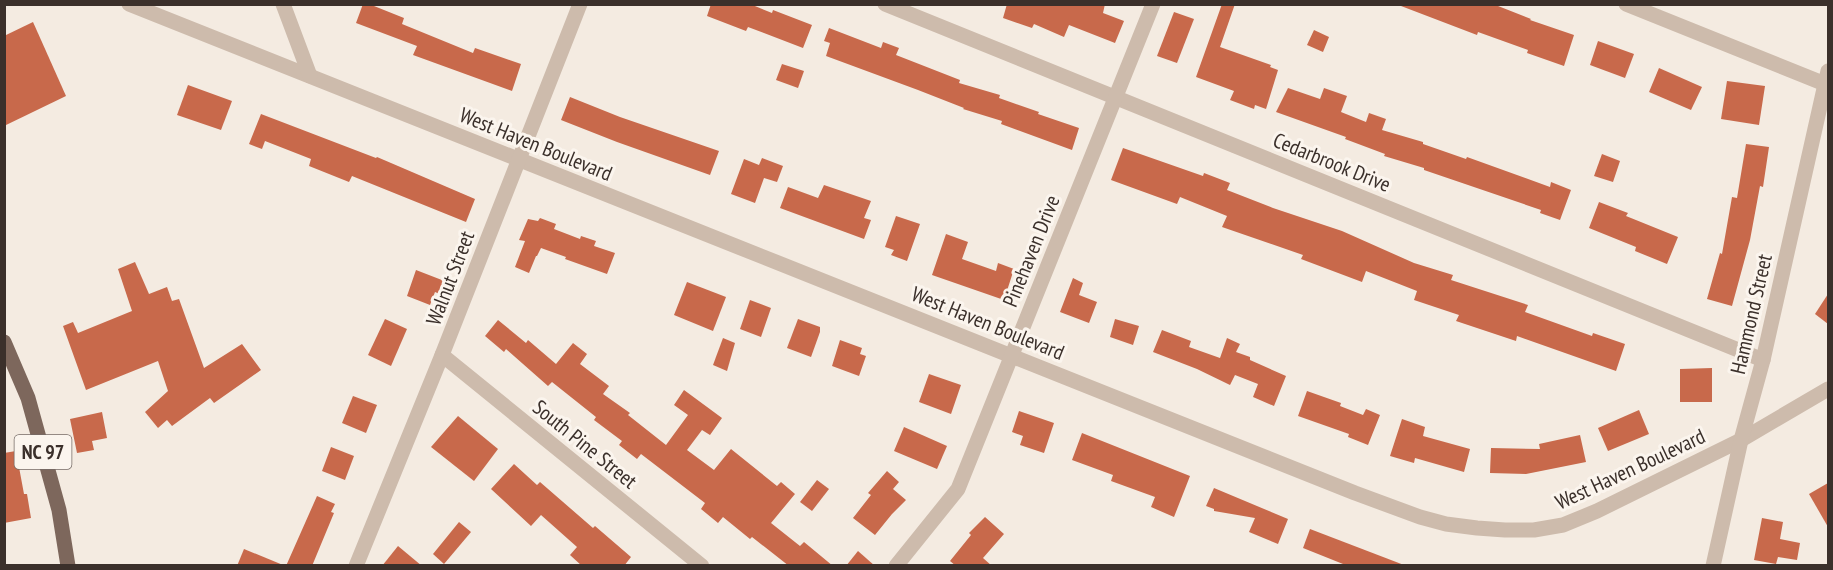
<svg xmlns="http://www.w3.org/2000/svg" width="1833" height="570" viewBox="0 0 1833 570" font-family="'PT Sans Narrow',sans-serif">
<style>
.building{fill:#c8694b}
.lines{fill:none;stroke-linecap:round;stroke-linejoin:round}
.minor{stroke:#cdbbac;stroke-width:15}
.major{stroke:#7d675c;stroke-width:15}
.labels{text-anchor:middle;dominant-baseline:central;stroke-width:6;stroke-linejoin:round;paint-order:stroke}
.shield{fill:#fbf5ee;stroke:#756b66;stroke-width:1.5}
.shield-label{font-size:20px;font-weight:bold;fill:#3b302b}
.street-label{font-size:21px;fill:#3b302b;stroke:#fbf5ee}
</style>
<rect width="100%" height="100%" fill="#f4ebe1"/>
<!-- building -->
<g class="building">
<path d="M363,4H369L404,18L402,24L473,53L475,48L521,64L512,91L413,55L417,46L356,23Z"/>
<path d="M711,4H750L772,13L773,10L812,25L803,48L748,27L746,31L707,16Z"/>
<path d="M1007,4H1105L1103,13L1124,21L1115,43L1069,25L1064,37L1034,24L1032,28L1003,18Z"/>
<path d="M1222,4H1235L1220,47L1271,65L1270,67L1278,70L1266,109L1255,105L1254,109L1230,100L1234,91L1196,77Z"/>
<path d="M1402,4H1493L1531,19L1530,20L1574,35L1564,66L1527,53L1528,50L1478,32L1477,35L1401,6Z"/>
<path d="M1174,12L1194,19L1177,63L1157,56Z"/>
<path d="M33,22L66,96L4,126V36Z"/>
<path d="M829,28L881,48L883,42L899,48L896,55L960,80L959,83L1000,95L999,98L1039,112L1038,114L1079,128L1072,150L1001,124L1002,121L963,109L964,108L918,90L826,56L830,43L824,41Z"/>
<path d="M1314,30L1329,37L1323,52L1307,45Z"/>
<path d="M1598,41L1634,54L1625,78L1590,65Z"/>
<path d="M782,64L804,71L798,88L776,80Z"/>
<path d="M1659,68L1702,87L1691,110L1649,92Z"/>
<path d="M1727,81L1765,86L1759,125L1721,119Z"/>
<path d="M188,85L232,101L221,130L177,115Z"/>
<path d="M1288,88L1320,99L1324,88L1347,96L1341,112L1366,122L1369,113L1386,119L1382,130L1423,142V144L1466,159L1467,157L1550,187L1551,182L1571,190L1560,220L1540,213L1541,210L1424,170V168L1384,156L1385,154L1345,139L1346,137L1276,112Z"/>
<path d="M570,97L620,117L719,151L710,175L617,142L561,120Z"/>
<path d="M261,114L376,158L377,157L475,199L466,222L352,176L349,182L309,166L311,159L265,141L262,149L249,144Z"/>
<path d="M1746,144L1769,147L1763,187L1760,186L1750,240L1732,306L1707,299L1720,253L1722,254L1732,197L1737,198Z"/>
<path d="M1123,148L1203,176L1204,173L1230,183L1227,190L1273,208L1342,231L1414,263L1453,275L1451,280L1528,305L1525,312L1592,336L1593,333L1625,344L1616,371L1517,336L1516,341L1456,321L1459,315L1414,300L1417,291L1366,271L1362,282L1301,259L1303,255L1222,227L1227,216L1180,197L1177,204L1111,180Z"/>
<path d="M1602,154L1620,161L1613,182L1594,176Z"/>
<path d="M762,158L783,166L777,182L764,178L755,203L731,194L744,159L759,165Z"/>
<path d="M824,185L871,201L864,218L871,220L864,239L780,208L788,187L818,198Z"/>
<path d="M1599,202L1628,213L1626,216L1678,237L1667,264L1635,251L1636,247L1589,228Z"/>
<path d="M896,216L920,224L907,261L891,255L894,250L885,247Z"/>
<path d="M540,218L556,224L554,229L580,239L581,236L596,241L594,246L615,253L607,274L565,259L566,257L541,248L537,256H536L529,273L515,267L525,241L519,240L528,219L538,221Z"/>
<path d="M946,234L968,242L962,259L996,271L998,263L1014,269L1004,300L932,275Z"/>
<path d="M135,262L149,294L167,287L172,301L179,299L204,368L242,344L261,370L214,403L210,398L172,426L167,420L158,428L145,412L168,391L158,361L86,390L63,326L73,322L78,333L132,311L118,269Z"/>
<path d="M416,270L447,282L442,295L435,292L430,305L407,296Z"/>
<path d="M1073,278L1083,283L1079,295L1097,302L1089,323L1060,312Z"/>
<path d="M687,282L726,297L713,331L674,315Z"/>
<path d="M1828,294V324L1815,314Z"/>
<path d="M750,300L771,308L761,337L740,329Z"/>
<path d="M385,319L407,329L391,366L368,355Z"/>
<path d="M798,319L820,327V332L811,357L787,348Z"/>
<path d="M1115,319L1139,326L1133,345L1110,337Z"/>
<path d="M498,320L526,343L528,340L556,364L573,343L587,354L580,364L609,386L603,394L630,413L628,415L666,445L688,415L674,405L684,390L722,418L710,435L702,430L687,450L714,470L731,449L777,486L781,482L795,494L771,523L800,546L804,542L833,566H789L752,537L750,539L723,517L718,523L701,509L705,503L641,454L637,459L619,445L622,441L594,420L596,417L552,382L548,386L506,349L504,352L485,336Z"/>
<path d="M1162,330L1191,341L1189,347L1220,358L1227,338L1240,344L1236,352L1250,357V360L1286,376L1274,406L1253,397L1258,384L1235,375L1230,385L1197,369L1153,352Z"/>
<path d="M723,338L735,343L727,371L713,365Z"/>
<path d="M840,340L862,348L860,354L866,356L859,376L832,366Z"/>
<path d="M1712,368V402H1680V369Z"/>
<path d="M929,374L961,385L951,414L919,402Z"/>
<path d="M1307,391L1341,403L1340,406L1363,415L1366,409L1380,415L1368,445L1348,437L1349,434L1298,416Z"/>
<path d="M353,396L377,405L366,433L342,423Z"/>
<path d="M1639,410L1649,434L1608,451L1598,428Z"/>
<path d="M1019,411L1054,423L1044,453L1020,445L1023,436L1012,432Z"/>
<path d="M102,412L107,438L92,441L94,450L77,453L70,419Z"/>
<path d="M458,416L498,449L474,481L431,447Z"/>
<path d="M1402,419L1425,427L1423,436L1470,449L1464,472L1415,458L1414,463L1390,456Z"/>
<path d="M904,427L947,446L937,469L894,451Z"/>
<path d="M1082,433L1190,476L1174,517L1151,507L1155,497L1111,481L1113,475L1072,460Z"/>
<path d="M1580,435L1586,462L1526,474L1490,473L1491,448L1540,449L1539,444Z"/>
<path d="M331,447L354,456L345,480L322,471Z"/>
<path d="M16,451L24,494H27L31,518L4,523V453Z"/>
<path d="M514,464L537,485L540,482L593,528L595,526L631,557L624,566H582L570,555L577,547L541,515L531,526L491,489Z"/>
<path d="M887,471L899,482L893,489L906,500L892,514L875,535L853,518L871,495L868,493Z"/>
<path d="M817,480L829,489L812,511L800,502Z"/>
<path d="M1828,483V527L1809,494Z"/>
<path d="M1214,488L1288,519L1278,544L1249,532L1255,518L1214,511V509L1206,506Z"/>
<path d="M317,496L335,504L331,512L334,513L312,566H286Z"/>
<path d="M985,517L1004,534L983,558L992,566H956L950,561L971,535L969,533Z"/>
<path d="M1762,518L1783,522L1780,539L1800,543L1797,560L1778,557L1776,564L1754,560Z"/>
<path d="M459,522L471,532L444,564L433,554Z"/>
<path d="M1310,529L1404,565V566H1348L1303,548Z"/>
<path d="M398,546L422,566H382Z"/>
<path d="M244,549L283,565V566H237Z"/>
<path d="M858,551L875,566H846Z"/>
</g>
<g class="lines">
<!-- minor -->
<g class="minor">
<path d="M129,4L1355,493L1420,517L1446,524L1477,528L1505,530H1534L1563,525L1597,511L1741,440L1828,389"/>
<path d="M283,4L310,76"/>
<path d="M885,4L1763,360"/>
<path d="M1626,4L1825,84"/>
<path d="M442,355L702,566"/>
<path d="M356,566L442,355L580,4"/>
<path d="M896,566L958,489L1153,4"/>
<path d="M1713,566L1741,440L1763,360L1828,71"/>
</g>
<!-- major -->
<path class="major" d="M4,342L28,398L59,510L68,566"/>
</g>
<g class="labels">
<!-- shield labels -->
<rect class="shield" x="14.5" y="435" width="57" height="34" rx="4.5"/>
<g class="shield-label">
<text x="43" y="452">NC 97</text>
</g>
<!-- street labels -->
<g class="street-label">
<text transform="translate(536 144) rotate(22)">West Haven Boulevard</text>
<text transform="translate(1332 162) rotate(22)">Cedarbrook Drive</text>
<text transform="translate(1031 251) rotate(-68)">Pinehaven Drive</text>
<text transform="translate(450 278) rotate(-69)">Walnut Street</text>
<text transform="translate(1751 314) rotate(-77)">Hammond Street</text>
<text transform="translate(988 323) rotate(22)">West Haven Boulevard</text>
<text transform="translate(585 444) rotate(39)">South Pine Street</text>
<text transform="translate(1630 469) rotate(-25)">West Haven Boulevard</text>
</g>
</g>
<!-- border -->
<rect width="1833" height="570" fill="none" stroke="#3b302b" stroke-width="12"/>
</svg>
